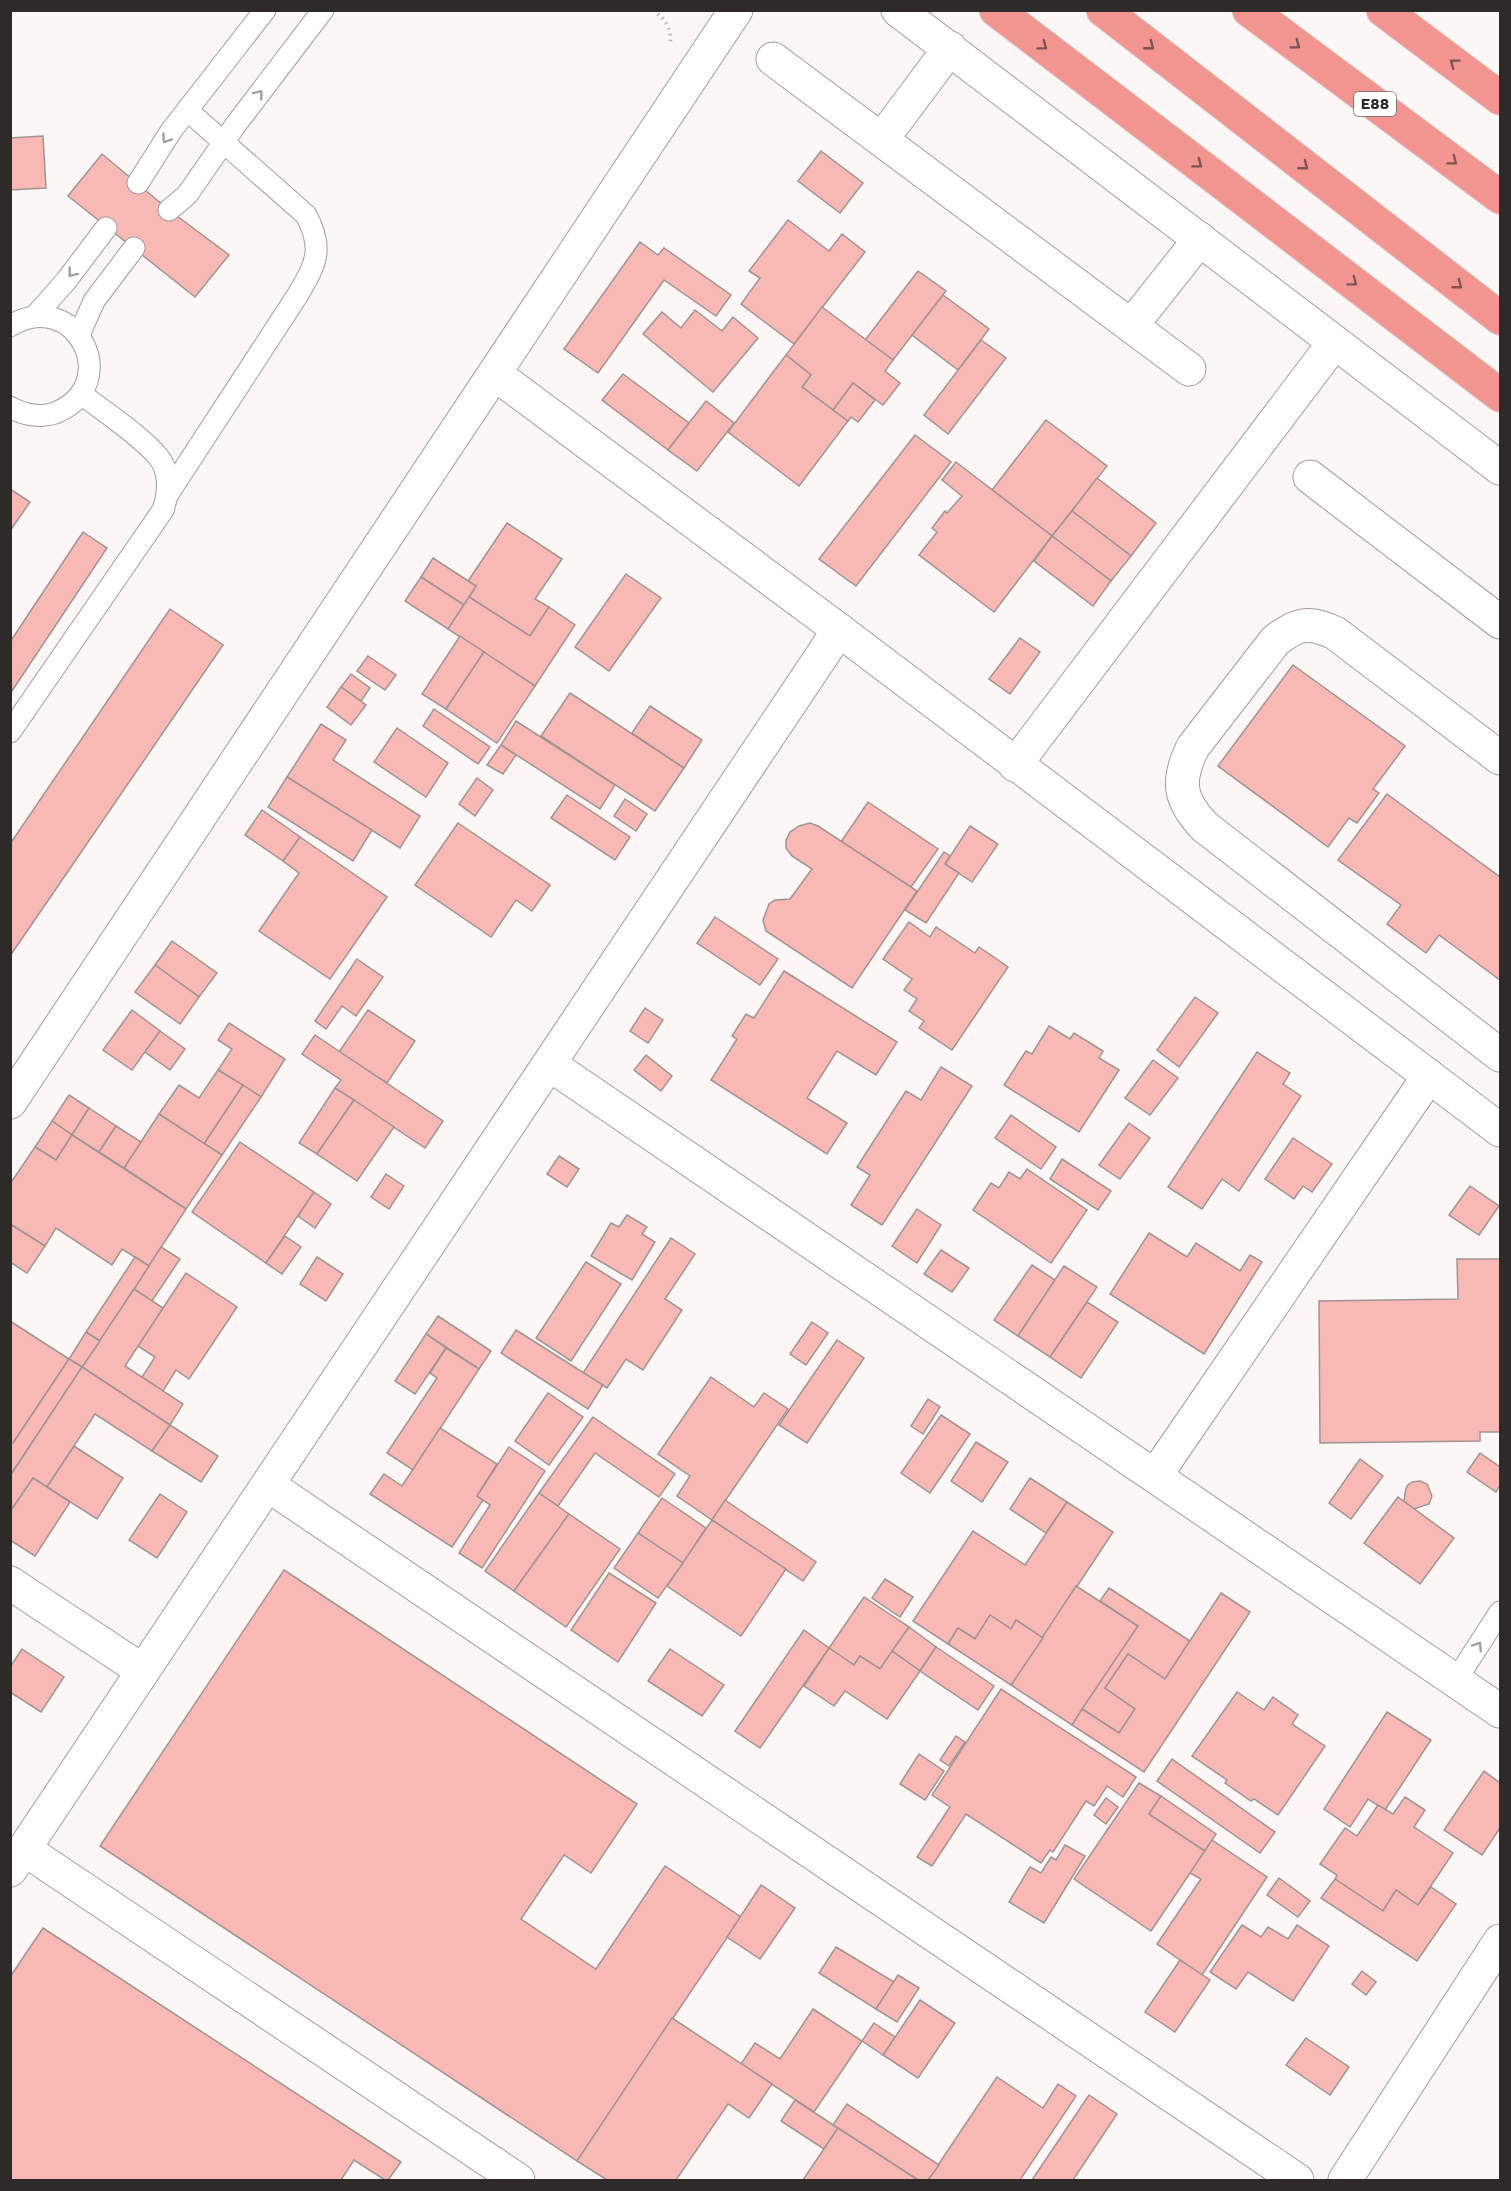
<svg xmlns="http://www.w3.org/2000/svg" width="1511" height="2191" viewBox="0 0 1511 2191" font-family="'Work Sans',sans-serif">
<style>
.building{fill:#f8b9b5;stroke:#9f9493;stroke-width:1.5}
.lines{fill:none;stroke-linecap:round;stroke-linejoin:round}
.lane-casing{stroke:#a69b9a;stroke-width:23}
.street-casing{stroke:#a69b9a;stroke-width:35}
.highway-casing{stroke:#d5d4d4;stroke-width:35}
.path{stroke:#bbb4b4;stroke-width:4;stroke-dasharray:1.5 4.5;stroke-linecap:butt}
.lane{stroke:#fff;stroke-width:21}
.street{stroke:#fff;stroke-width:33}
.highway{stroke:#f29490;stroke-width:33}
.oneway{stroke:#7d5453}
.oneway2{stroke:#a19f9f}
.labels{text-anchor:middle;dominant-baseline:central;stroke-width:4.5;stroke-linejoin:round;paint-order:stroke}
.shield{fill:#fff;stroke:#6d6a6a;stroke-width:1.5}
.shield-label{font-size:15px;font-weight:bold;fill:#2f2a2a}
</style>
<rect width="100%" height="100%" fill="#fdf6f6"/>
<!-- building -->
<g class="building">
<path d="M43,136L46,188L10,190V138Z"/>
<path d="M821,151L863,183L840,213L798,181Z"/>
<path d="M102,154L169,210L229,255L195,297L68,196Z"/>
<path d="M788,220L829,251L842,234L865,252L794,344L741,304L760,278L749,271Z"/>
<path d="M640,242L658,255L664,248L731,295L716,316L664,280L598,373L564,349Z"/>
<path d="M918,271L946,291L893,360L865,340Z"/>
<path d="M943,295L989,329L958,370L912,335Z"/>
<path d="M822,307L893,360L885,371L900,383L883,405L853,383L833,410L802,387L811,375L786,355Z"/>
<path d="M695,310L722,331L733,317L758,338L713,392L643,334L662,312L681,328Z"/>
<path d="M981,340L1006,358L948,434L924,415Z"/>
<path d="M786,355L811,375L802,387L848,421L799,486L728,432Z"/>
<path d="M623,374L689,423L668,450L602,400Z"/>
<path d="M853,383L875,400L858,422L851,417L848,421L833,410Z"/>
<path d="M706,401L734,423L697,471L668,450Z"/>
<path d="M1046,420L1107,466L1052,536L992,490Z"/>
<path d="M915,435L951,462L856,586L819,559Z"/>
<path d="M956,462L1052,536L994,612L919,555L937,532L932,528L945,511L947,513L962,496L942,480Z"/>
<path d="M1097,478L1156,523L1131,556L1072,511Z"/>
<path d="M10,489L30,502L10,531Z"/>
<path d="M1072,511L1131,556L1111,581L1052,536Z"/>
<path d="M507,523L562,559L535,599L549,607L530,636L469,597L476,586L468,581Z"/>
<path d="M83,532L107,548L10,694V642Z"/>
<path d="M1052,536L1111,581L1093,606L1034,561Z"/>
<path d="M433,558L476,586L464,605L421,577Z"/>
<path d="M626,574L661,598L609,671L575,647Z"/>
<path d="M421,577L464,605L448,629L405,601Z"/>
<path d="M469,597L530,636L549,607L575,625L535,686L448,629Z"/>
<path d="M170,609L223,645L10,956V844Z"/>
<path d="M460,636L484,652L446,709L422,694Z"/>
<path d="M1020,638L1040,652L1010,694L989,679Z"/>
<path d="M484,652L535,686L497,743L446,709Z"/>
<path d="M368,656L396,675L385,690L357,671Z"/>
<path d="M1293,665L1405,746L1373,789L1379,793L1357,823L1349,818L1328,847L1218,766Z"/>
<path d="M351,674L370,688L361,701L341,687Z"/>
<path d="M341,687L366,705L351,725L327,707Z"/>
<path d="M570,693L684,768L655,811L541,736Z"/>
<path d="M650,706L702,740L684,768L632,733Z"/>
<path d="M434,709L490,747L478,764L423,726Z"/>
<path d="M516,721L615,785L600,809L501,745Z"/>
<path d="M321,724L346,740L333,760L420,816L400,848L287,777Z"/>
<path d="M397,728L448,763L426,797L374,762Z"/>
<path d="M501,745L516,755L503,774L487,765Z"/>
<path d="M287,777L372,830L353,861L268,807Z"/>
<path d="M477,778L493,790L475,816L459,804Z"/>
<path d="M1387,794L1500,877V980L1439,935L1426,953L1387,924L1401,905L1338,860Z"/>
<path d="M567,795L630,837L615,860L551,818Z"/>
<path d="M625,799L647,814L636,831L614,816Z"/>
<path d="M868,802L938,849L911,887L841,842Z"/>
<path d="M262,810L300,837L283,861L245,835Z"/>
<path d="M458,823L550,885L532,911L516,900L491,937L415,885Z"/>
<path d="M810,823L818,826L917,891L852,988L766,931L763,920L769,904L775,900L790,899L812,869L792,856L786,848V840L790,832L799,826Z"/>
<path d="M970,826L998,844L972,882L945,864Z"/>
<path d="M300,837L387,897L330,979L259,931L299,873L283,861Z"/>
<path d="M944,852L950,856L945,864L959,873L926,923L905,910Z"/>
<path d="M715,917L778,959L760,985L697,943Z"/>
<path d="M909,922L930,937L936,927L975,953L979,947L1008,967L952,1050L919,1028L924,1021L909,1011L917,999L904,990L912,979L883,959Z"/>
<path d="M172,941L217,973L199,997L155,965Z"/>
<path d="M357,959L383,977L356,1016L342,1006L326,1029L315,1021Z"/>
<path d="M155,965L199,997L180,1024L135,992Z"/>
<path d="M784,971L897,1042L876,1075L837,1051L807,1098L847,1123L827,1154L711,1080L737,1039L732,1036L746,1014L754,1018Z"/>
<path d="M1195,997L1218,1013L1179,1067L1157,1050Z"/>
<path d="M645,1008L663,1020L648,1043L630,1031Z"/>
<path d="M132,1010L160,1031L132,1070L103,1050Z"/>
<path d="M368,1010L415,1041L387,1083L339,1052Z"/>
<path d="M229,1023L285,1059L261,1097L218,1070L232,1049L218,1040Z"/>
<path d="M1049,1026L1070,1039L1074,1033L1103,1051L1099,1058L1119,1070L1079,1132L1004,1085L1026,1051L1032,1054Z"/>
<path d="M160,1031L185,1049L170,1070L145,1052Z"/>
<path d="M315,1035L443,1121L425,1148L335,1088L341,1080L302,1054Z"/>
<path d="M1257,1052L1290,1073L1283,1084L1301,1096L1239,1191L1222,1179L1202,1209L1168,1187Z"/>
<path d="M646,1055L672,1076L661,1091L634,1070Z"/>
<path d="M1153,1060L1178,1078L1150,1115L1125,1098Z"/>
<path d="M941,1067L972,1086L882,1225L851,1205L870,1175L857,1167L906,1091L921,1100Z"/>
<path d="M218,1070L243,1085L204,1144L159,1114L179,1085L199,1098Z"/>
<path d="M243,1085L261,1097L222,1155L204,1144Z"/>
<path d="M335,1088L354,1100L317,1154L299,1143Z"/>
<path d="M69,1095L89,1108L72,1135L52,1121Z"/>
<path d="M354,1100L394,1127L357,1181L317,1154Z"/>
<path d="M89,1108L116,1126L99,1152L72,1135Z"/>
<path d="M159,1114L222,1155L186,1209L124,1168Z"/>
<path d="M1011,1115L1056,1147L1041,1169L995,1138Z"/>
<path d="M52,1121L72,1135L56,1160L35,1147Z"/>
<path d="M1129,1123L1150,1138L1120,1179L1099,1165Z"/>
<path d="M116,1126L141,1142L124,1168L99,1152Z"/>
<path d="M72,1135L186,1209L149,1266L122,1249L112,1265L56,1228L45,1246L10,1224V1184L35,1147L56,1160Z"/>
<path d="M1293,1138L1332,1164L1312,1192L1303,1186L1294,1199L1265,1179Z"/>
<path d="M240,1142L314,1192L266,1263L192,1212Z"/>
<path d="M559,1156L579,1169L567,1187L547,1174Z"/>
<path d="M1062,1159L1111,1191L1098,1210L1050,1179Z"/>
<path d="M1027,1169L1087,1210L1051,1263L973,1210L991,1183L999,1188L1009,1172L1020,1179Z"/>
<path d="M386,1174L404,1186L389,1209L371,1197Z"/>
<path d="M1470,1186L1499,1206L1479,1235L1449,1215Z"/>
<path d="M314,1192L331,1204L315,1228L298,1216Z"/>
<path d="M917,1209L941,1225L917,1263L892,1246Z"/>
<path d="M627,1215L647,1227L642,1234L655,1242L632,1280L591,1256L611,1223L619,1227Z"/>
<path d="M10,1224L45,1246L27,1273L10,1262Z"/>
<path d="M1149,1233L1187,1257L1196,1243L1240,1271L1250,1255L1262,1262L1204,1354L1110,1294Z"/>
<path d="M285,1236L301,1247L282,1274L266,1263Z"/>
<path d="M671,1238L695,1254L665,1299L682,1310L643,1370L626,1359L607,1388L583,1373Z"/>
<path d="M161,1247L180,1259L152,1301L134,1289Z"/>
<path d="M941,1250L969,1268L952,1292L924,1274Z"/>
<path d="M135,1257L149,1266L100,1341L86,1332Z"/>
<path d="M317,1257L343,1274L326,1301L300,1284Z"/>
<path d="M1457,1259H1500V1432H1480V1441L1320,1443L1319,1301L1458,1299Z"/>
<path d="M586,1262L621,1284L571,1361L536,1338Z"/>
<path d="M1032,1265L1055,1280L1018,1336L994,1320Z"/>
<path d="M1064,1266L1097,1287L1050,1357L1018,1336Z"/>
<path d="M186,1273L237,1307L189,1379L176,1370L163,1391L142,1377L155,1357L138,1346Z"/>
<path d="M134,1289L163,1308L125,1366L183,1404L170,1425L82,1367Z"/>
<path d="M1087,1302L1118,1322L1081,1378L1050,1357Z"/>
<path d="M438,1316L491,1351L479,1369L426,1334Z"/>
<path d="M10,1321L69,1359L13,1443L10,1442Z"/>
<path d="M812,1322L828,1333L806,1365L790,1354Z"/>
<path d="M516,1330L603,1385L588,1409L501,1353Z"/>
<path d="M86,1332L100,1341L82,1367L69,1359Z"/>
<path d="M426,1334L446,1348L415,1394L395,1381Z"/>
<path d="M837,1340L864,1358L807,1443L779,1425Z"/>
<path d="M446,1348L479,1369L413,1470L387,1453L437,1378L430,1373Z"/>
<path d="M69,1359L82,1367L10,1476V1442L13,1443Z"/>
<path d="M82,1367L170,1425L152,1451L95,1414L47,1487L33,1478L10,1512V1476Z"/>
<path d="M711,1377L754,1407L764,1393L788,1409L712,1520L677,1496L690,1476L658,1454Z"/>
<path d="M548,1393L583,1417L549,1465L515,1441Z"/>
<path d="M928,1399L940,1407L923,1434L911,1426Z"/>
<path d="M941,1415L970,1434L930,1493L901,1473Z"/>
<path d="M593,1417L675,1474L659,1497L595,1453L558,1506L539,1493Z"/>
<path d="M170,1425L218,1456L201,1482L152,1451Z"/>
<path d="M440,1428L497,1464L477,1496L483,1500L452,1547L370,1494L384,1474L402,1486Z"/>
<path d="M976,1442L1008,1462L982,1502L951,1481Z"/>
<path d="M74,1446L123,1478L97,1519L47,1487Z"/>
<path d="M509,1447L545,1471L482,1568L459,1553L490,1505L477,1496Z"/>
<path d="M1480,1453L1500,1467V1485L1496,1492L1467,1472Z"/>
<path d="M1360,1459L1383,1476L1351,1519L1329,1503Z"/>
<path d="M33,1478L70,1502L35,1556L10,1540V1512Z"/>
<path d="M1030,1478L1067,1502L1046,1533L1010,1509Z"/>
<path d="M1420,1481L1427,1484L1432,1496L1429,1504L1414,1509L1404,1501L1405,1493L1407,1486L1412,1482Z"/>
<path d="M539,1493L569,1514L514,1591L485,1571Z"/>
<path d="M160,1494L187,1512L157,1558L129,1540Z"/>
<path d="M1398,1497L1454,1538L1420,1584L1364,1543Z"/>
<path d="M662,1498L706,1528L683,1563L638,1533Z"/>
<path d="M725,1500L816,1562L803,1581L712,1520Z"/>
<path d="M1067,1502L1113,1532L1043,1638L1016,1620L1011,1629L990,1615L975,1639L958,1628L948,1644L913,1621L973,1531L1025,1565Z"/>
<path d="M569,1514L620,1549L566,1627L514,1591Z"/>
<path d="M712,1520L786,1569L741,1636L667,1586Z"/>
<path d="M638,1533L683,1563L658,1598L614,1568Z"/>
<path d="M284,1570L637,1804L591,1873L564,1855L521,1919L596,1969L665,1866L741,1917L577,2161L100,1846Z"/>
<path d="M609,1573L656,1603L618,1662L571,1630Z"/>
<path d="M885,1579L913,1597L900,1617L872,1598Z"/>
<path d="M1076,1586L1138,1626L1072,1725L1011,1685Z"/>
<path d="M1109,1588L1190,1641L1165,1679L1128,1654L1105,1688L1135,1709L1119,1733L1082,1709L1138,1626L1100,1601Z"/>
<path d="M1221,1593L1250,1612L1144,1772L1072,1725L1082,1709L1119,1733L1135,1709L1105,1688L1128,1654L1165,1679Z"/>
<path d="M864,1597L909,1627L880,1669L860,1656L854,1665L829,1648Z"/>
<path d="M990,1615L1011,1629L1016,1620L1043,1638L1011,1685L948,1644L958,1628L975,1639Z"/>
<path d="M909,1627L936,1647L920,1671L892,1651Z"/>
<path d="M804,1630L829,1648L760,1748L735,1731Z"/>
<path d="M936,1647L994,1686L978,1710L920,1671Z"/>
<path d="M829,1648L854,1665L860,1656L880,1669L892,1651L920,1671L887,1719L845,1691L834,1706L804,1686Z"/>
<path d="M22,1649L64,1677L41,1712L10,1692V1667Z"/>
<path d="M670,1649L724,1685L702,1716L648,1681Z"/>
<path d="M1001,1689L1136,1777L1123,1797L1107,1786L1094,1806L1086,1801L1053,1852L1050,1850L1041,1863L966,1814L932,1866L917,1857L950,1807L932,1795Z"/>
<path d="M1237,1692L1264,1710L1273,1697L1298,1715L1292,1724L1325,1746L1278,1815L1254,1799L1251,1801L1225,1783L1227,1780L1192,1756Z"/>
<path d="M1387,1712L1431,1740L1385,1810L1368,1799L1350,1827L1324,1809Z"/>
<path d="M956,1736L965,1742L949,1766L940,1760Z"/>
<path d="M919,1754L944,1771L925,1800L900,1784Z"/>
<path d="M1172,1759L1275,1832L1260,1853L1157,1781Z"/>
<path d="M1484,1771L1500,1783V1828L1482,1855L1444,1830Z"/>
<path d="M1139,1783L1161,1796L1149,1814L1205,1851L1151,1931L1074,1879Z"/>
<path d="M1161,1796L1216,1834L1205,1851L1149,1814Z"/>
<path d="M1405,1797L1425,1810L1414,1827L1453,1853L1418,1905L1396,1890L1383,1911L1335,1879L1337,1875L1320,1864L1345,1828L1357,1836L1378,1805L1393,1814Z"/>
<path d="M1106,1798L1118,1807L1106,1824L1094,1815Z"/>
<path d="M1212,1840L1267,1877L1202,1975L1157,1944L1201,1879L1190,1873Z"/>
<path d="M1065,1845L1085,1856L1044,1923L1009,1902L1030,1867L1041,1873L1051,1857L1056,1860Z"/>
<path d="M1279,1878L1310,1901L1298,1917L1267,1895Z"/>
<path d="M1335,1879L1383,1911L1396,1890L1418,1905L1431,1887L1456,1904L1417,1961L1321,1898Z"/>
<path d="M761,1885L795,1908L760,1959L727,1937Z"/>
<path d="M1242,1925L1261,1937L1268,1927L1288,1939L1297,1925L1329,1946L1293,2001L1248,1972L1236,1989L1210,1972Z"/>
<path d="M43,1928L401,2162L388,2180H385L354,2160L341,2180H10V1977Z"/>
<path d="M836,1947L894,1982L876,2009L819,1973Z"/>
<path d="M1180,1960L1210,1980L1175,2032L1145,2012Z"/>
<path d="M1362,1971L1376,1982L1366,1995L1352,1984Z"/>
<path d="M898,1975L919,1988L897,2022L876,2009Z"/>
<path d="M920,2000L955,2023L918,2078L883,2055Z"/>
<path d="M813,2009L862,2041L814,2112L741,2064L755,2043L780,2059Z"/>
<path d="M672,2018L772,2084L749,2118L728,2104L676,2180H607L577,2161Z"/>
<path d="M874,2023L895,2037L883,2055L862,2041Z"/>
<path d="M1306,2038L1349,2067L1330,2095L1286,2065Z"/>
<path d="M997,2077L1043,2108L1058,2084L1076,2096L1020,2180H928Z"/>
<path d="M1089,2095L1117,2114L1073,2180H1032Z"/>
<path d="M795,2100L838,2128L824,2149L781,2121Z"/>
<path d="M847,2104L939,2165L928,2180H918L833,2125Z"/>
<path d="M838,2128L918,2180H803Z"/>
</g>
<g class="lines">
<!-- lane casing -->
<g class="lane-casing">
<g id="lane">
<path d="M138,183L171,131L265,10"/>
<path d="M169,210L187,195L237,123L323,10"/>
<path d="M35,316L66,281L106,228"/>
<path d="M10,326C76,286 125,385 55,413C41,418 23,415 10,407"/>
<path d="M79,335L94,301L134,248"/>
<path d="M168,494L297,296C315,265 325,250 306,215L187,110"/>
<path d="M10,732L163,510C168,495 170,479 163,464C153,444 101,409 81,394"/>
<path d="M1456,1680L1500,1612"/>
</g>
</g>
<!-- street casing -->
<g class="street-casing">
<g id="street">
<path d="M898,10L1500,468"/>
<path d="M773,59L1189,369"/>
<path d="M882,139L950,48"/>
<path d="M1131,326L1200,239"/>
<path d="M495,374L839,630L1500,1130"/>
<path d="M1310,477L1500,622"/>
<path d="M1500,758L1335,633C1310,621 1297,623 1275,641L1193,747C1176,781 1179,800 1205,827L1500,1055"/>
<path d="M1015,765L1334,343"/>
<path d="M549,1064L1500,1711"/>
<path d="M10,1102L736,10"/>
<path d="M1155,1476L1429,1076"/>
<path d="M268,1485L1297,2180"/>
<path d="M10,1583L143,1671"/>
<path d="M24,1849L518,2180"/>
<path d="M10,1870L839,630"/>
<path d="M1345,2180L1500,1941"/>
</g>
</g>
<!-- highway casing -->
<g class="highway-casing">
<g id="highway">
<path d="M996,10L1500,395"/>
<path d="M1103,10L1500,318"/>
<path d="M1249,10L1500,197"/>
<path d="M1383,10L1500,98"/>
</g>
</g>
<!-- path -->
<path class="path" d="M653,10C665,19 672,28 670,43"/>
<!-- lane -->
<use href="#lane" class="lane"/>
<!-- street -->
<use href="#street" class="street"/>
<!-- highway -->
<use href="#highway" class="highway"/>
</g>
<!-- one-way arrows -->
<defs><path id="oneway-chevron" d="M-2-3.5L2.5 0L-2 3.5" fill="none" stroke-width="1.6" stroke-linecap="round" stroke-linejoin="round" transform="scale(1.5)"/></defs>
<g class="oneway">
<use href="#oneway-chevron" transform="translate(1296 45) rotate(37)"/>
<use href="#oneway-chevron" transform="translate(1043 46) rotate(37)"/>
<use href="#oneway-chevron" transform="translate(1150 46) rotate(38)"/>
<use href="#oneway-chevron" transform="translate(1454 63) rotate(-143)"/>
<use href="#oneway-chevron" transform="translate(1453 161) rotate(37)"/>
<use href="#oneway-chevron" transform="translate(1198 164) rotate(37)"/>
<use href="#oneway-chevron" transform="translate(1304 166) rotate(38)"/>
<use href="#oneway-chevron" transform="translate(1353 282) rotate(37)"/>
<use href="#oneway-chevron" transform="translate(1458 285) rotate(38)"/>
</g>
<g class="oneway2">
<use href="#oneway-chevron" transform="translate(259 94) rotate(-52)"/>
<use href="#oneway-chevron" transform="translate(166 139) rotate(124)"/>
<use href="#oneway-chevron" transform="translate(72 273) rotate(128)"/>
<use href="#oneway-chevron" transform="translate(1478 1646) rotate(-57)"/>
</g>
<g class="labels">
<!-- shield labels -->
<rect class="shield" x="1354" y="92" width="42" height="24" rx="4.5"/>
<g class="shield-label">
<text x="1375" y="104">E88</text>
</g>
</g>
<!-- border -->
<rect width="1511" height="2191" fill="none" stroke="#2f2a2a" stroke-width="24"/>
</svg>
